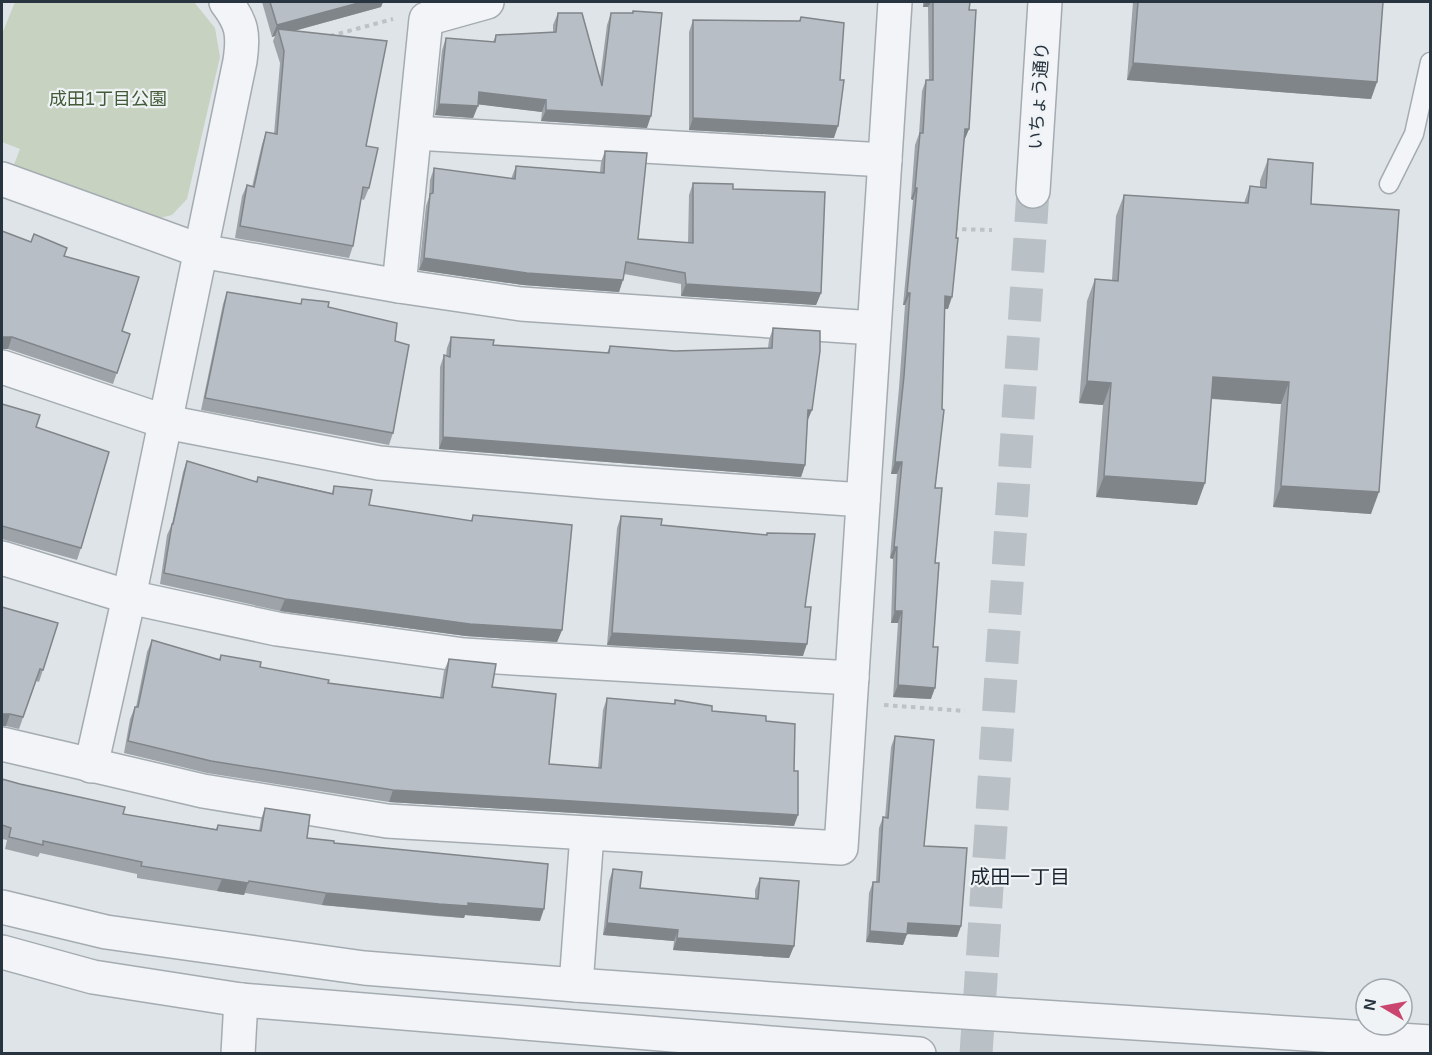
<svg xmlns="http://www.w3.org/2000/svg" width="1432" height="1055" viewBox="0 0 1432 1055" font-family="Arial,'Noto Sans JP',sans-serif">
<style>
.green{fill:#c8d2c1}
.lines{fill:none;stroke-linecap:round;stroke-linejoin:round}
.tertiary-tunnel{stroke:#bac1c6;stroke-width:33;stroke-dasharray:33 16;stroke-linecap:butt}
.service-casing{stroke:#a4acb2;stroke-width:21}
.minor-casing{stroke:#a4acb2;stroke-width:36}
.tertiary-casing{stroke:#a4acb2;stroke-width:36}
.path{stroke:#bdc2c7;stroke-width:4;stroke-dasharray:4.5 4.5;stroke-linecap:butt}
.service{stroke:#f2f4f7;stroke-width:18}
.minor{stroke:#f2f4f7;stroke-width:33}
.tertiary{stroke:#f2f4f7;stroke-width:33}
.wall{fill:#9da3a9}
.shaded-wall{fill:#80858a}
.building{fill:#b7bec5;stroke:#80858a;stroke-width:1.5}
.labels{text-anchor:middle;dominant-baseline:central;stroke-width:4.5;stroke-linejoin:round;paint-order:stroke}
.street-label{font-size:18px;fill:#28343f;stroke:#eff3f6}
.park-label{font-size:18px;fill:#435b36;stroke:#eff3f6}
.neighbourhood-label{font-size:20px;fill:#1b2530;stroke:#eff3f6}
</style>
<rect width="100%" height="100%" fill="#dfe4e8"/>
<!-- green -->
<path class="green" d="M15,2H194L215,28L220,57L187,199L172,215L160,218L12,170L20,149L2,142V34Z"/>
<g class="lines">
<!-- tertiary-tunnel -->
<path class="tertiary-tunnel" d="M976,1054L1033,191"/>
<!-- service casing -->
<g class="service-casing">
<path id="service" d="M1389,184L1414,134L1430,62"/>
</g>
<!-- minor casing -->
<g class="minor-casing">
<g id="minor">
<path d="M415,133L885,160"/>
<path d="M2,179L201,251L399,286L521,304L874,328"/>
<path d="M399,286L426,19L487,2"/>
<path d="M2,367L166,422L379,463L603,482L863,500"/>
<path d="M2,558L129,597L277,629L464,655L852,678"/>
<path d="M2,744L203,791L387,821L841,848L895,2"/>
<path d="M91,766L129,597L240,61C244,34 242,23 226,2"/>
<path d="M576,985L587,834"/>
</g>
</g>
<!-- tertiary casing -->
<g class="tertiary-casing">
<g id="tertiary">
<path d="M1033,191L1045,2"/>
<path d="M2,907L106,932L364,968L576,985L886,1007L1430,1042"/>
<path d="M2,952L93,977L241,1000L796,1045L919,1054"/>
<path d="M238,1054L241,1000"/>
</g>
</g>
<!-- path -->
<g class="path">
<path d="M330,36L393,19"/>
<path d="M953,229L992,230"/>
<path d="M884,705L965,711"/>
</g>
<!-- service -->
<use href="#service" class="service"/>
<!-- minor -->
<use href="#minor" class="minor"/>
<!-- tertiary -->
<use href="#tertiary" class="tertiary"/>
</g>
<!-- wall -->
<g class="wall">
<path d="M262,2H383L381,7L294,31L366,146L369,188L364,200L361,199L353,246L349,258L235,238L242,196L247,185L252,187L262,144L266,132L274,134L280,63L273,41L275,36L272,37Z"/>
<path d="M923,2H970L969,129L964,141L948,309H945L935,488V563L931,699L893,697L898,623H891L893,559L890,558L897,474H891L899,388L905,305H903L913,200L911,199L915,145L919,134L922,91L926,80H929L928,7H923Z"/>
<path d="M1133,2H1383L1377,82L1371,99L1127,80Z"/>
<path d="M633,11L647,128L541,121L542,112L478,104L473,118L435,115L442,50L446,38L493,42L496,35L553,33V25L558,13L600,79L607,25L611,13H632Z"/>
<path d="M801,17L834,138L689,130V32L693,20L799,21Z"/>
<path d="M605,151L638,239L688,243L689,195L693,183L733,189L821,293L816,305L681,296V284L624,274L619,292L523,285L419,270L426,206L429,197L430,180L434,168L511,179L516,166L600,172L601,162Z"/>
<path d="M1268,159L1311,204L1371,514L1273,507L1281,404L1211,399L1197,505L1096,497L1103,405L1079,403L1087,301L1095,279L1112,280L1116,216L1124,195L1244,203L1250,186L1260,187V181Z"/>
<path d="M64,256L122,331L130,334L113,384L8,349H2Z"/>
<path d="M227,292L301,304L302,299L328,307L395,341L393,433L389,445L201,410L223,304Z"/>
<path d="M773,328L807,422L805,465L801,477L439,449L440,367L444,355L446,356L447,348L451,337L493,345L607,353L610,346L675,351L768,348L769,340Z"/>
<path d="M2,404L36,427L81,548L77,560L2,539Z"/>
<path d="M187,461L256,482L258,477L332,493L334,486L369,505L471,521L473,515L562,630L557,642L466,636L280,611L160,584L167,535L172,524L183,472Z"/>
<path d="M621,516L661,525L767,535V533L805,607L803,656L607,645L617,528Z"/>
<path d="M2,607L43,670L39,682L36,681L19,729L6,726H2Z"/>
<path d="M152,640L219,660L221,655L260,667L328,683L440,697L444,671L449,659L492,687L549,764L598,768L603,710L607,698L674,704L675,700L712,711L766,721L794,771V826L389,802L207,773L124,753L130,719L135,707H136L147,652Z"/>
<path d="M895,736L924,846L961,926L957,937L907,934L903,945L866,942L869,893L873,882H876L879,828L883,817L885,818L891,747Z"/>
<path d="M2,779L123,814L216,829L218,825L259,831L261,819L265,808L307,838L334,843L540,921L465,915L464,918L435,916L322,905L245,893L244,895L217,891L137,878V874L40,853L38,857L5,849L7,840L2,839Z"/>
<path d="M613,869L640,888L755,899V890L760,878L794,946L789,958L673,950L674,941L603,935L609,881Z"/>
</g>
<!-- shaded-wall -->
<g class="shaded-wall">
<path d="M362,2H383L381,7L279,35L278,29L275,36L272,37L277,25Z"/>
<path d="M925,2H931L928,7H923Z"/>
<path d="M1133,63L1377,82L1371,99L1127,80Z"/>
<path d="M479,92L546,100L542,112L475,104Z"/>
<path d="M439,104L478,106L473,118L435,115Z"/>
<path d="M546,110L651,116L647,128L541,121Z"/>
<path d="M693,118L838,126L834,138L689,130Z"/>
<path d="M965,129H969L964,141L960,140Z"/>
<path d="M915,188H917L913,200L911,199Z"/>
<path d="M424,258L623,280L619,292L523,285L419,270Z"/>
<path d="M686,284L821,293L816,305L681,296Z"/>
<path d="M907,293H910L905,305H903Z"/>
<path d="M945,296L952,297L948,309L941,308Z"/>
<path d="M2,337H12L8,349H2Z"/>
<path d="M1213,377L1289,382L1281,404L1205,398Z"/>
<path d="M1087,381L1111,383L1103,405L1079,403Z"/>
<path d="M808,410H812L807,422Z"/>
<path d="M443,437L805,465L801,477L439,449Z"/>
<path d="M895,462H902L897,474H891Z"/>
<path d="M1104,476L1205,483L1197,505L1096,497Z"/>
<path d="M1281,486L1379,492L1371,514L1273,507Z"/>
<path d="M894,547H897L893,559L890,558Z"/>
<path d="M285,599L562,630L557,642L466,636L280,611Z"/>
<path d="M895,611H902L898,623H891Z"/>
<path d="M612,633L807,644L803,656L607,645Z"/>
<path d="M898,685L935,688L931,699L893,697Z"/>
<path d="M2,714H10L6,726H2Z"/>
<path d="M393,790L798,815L794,826L389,802Z"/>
<path d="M222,879L248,883L244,895L217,891Z"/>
<path d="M326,893L468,903L544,909L540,921L465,915L464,918L322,905Z"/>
<path d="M607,923L678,930L674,941L603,935Z"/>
<path d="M908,923L961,926L957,937L907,934L903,945L866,942L870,931Z"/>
<path d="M677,938L794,946L789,958L673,950Z"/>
</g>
<!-- building -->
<g class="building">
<path d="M270,2H362L277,25Z"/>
<path d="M933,2H970L969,10H976L969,129H965L956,238H958L952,297L945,296L942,409L944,410L935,488H942L935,563H939L933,647H938L935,688L898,685L902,611H895L897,547H894L902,462H895L904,376L910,293H907L917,188H915L920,133H923L926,80H933Z"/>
<path d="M1138,2H1383L1377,82L1133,63Z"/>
<path d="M633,11L662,13L651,116L546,110V100L479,92L478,106L439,104L446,38L495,42L496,35L556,32L558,13H582L602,86L611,13H633Z"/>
<path d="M801,17L844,23L840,80H844L838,126L693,118V20L800,21Z"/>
<path d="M278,29L387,41L366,146L378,148L369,188L363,187L353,246L240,226L247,185L254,187L266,132L277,134L284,51Z"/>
<path d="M605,151L647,153L638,239L693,243V183L733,184V189L825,192L821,293L686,284L685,273L626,262L623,280L527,273L424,258L430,194L433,193L434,168L515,179L516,166L604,173Z"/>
<path d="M1268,159L1313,163L1311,204L1399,210L1379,492L1281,486L1289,382L1213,377L1205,483L1104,476L1111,383L1087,381L1095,279L1118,281L1124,195L1248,203L1250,186L1266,188Z"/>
<path d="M2,231L31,242L34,234L67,248L64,256L139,277L122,331L130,334L117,373L12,337H2Z"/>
<path d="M227,292L301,304L302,299L329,302L328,307L397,323L395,341L409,345L393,433L205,398Z"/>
<path d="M773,328L820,331V351L812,410H808L805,465L443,437L444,355L450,357L451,337L494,340L493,345L609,353L610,346L675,351L772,348Z"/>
<path d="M2,404L40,415L36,427L109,452L81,548L2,526Z"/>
<path d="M187,461L257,482L258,477L333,494L334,486L372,490L369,505L472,521L473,515L572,525L562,630L470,624L285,599L164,573L172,524H173Z"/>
<path d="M621,516L662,519L661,525L767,535V533L815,534L805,607H811L807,644L612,633Z"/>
<path d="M2,607L58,623L43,670L40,669L23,717L10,714H2Z"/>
<path d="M152,640L220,660L221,655L261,662L260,667L329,680L328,683L443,698L449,659L496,664L492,687L556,694L549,764L601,768L607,698L675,704V700L712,706V711L766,716V721L795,724L794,771H798V815L393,790L211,761L128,741L135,707H138Z"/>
<path d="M895,736L934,740L924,846L967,848L961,926L908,923L907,934L870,931L873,882H879L883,817L888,818Z"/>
<path d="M2,779L20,784L125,807L123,814L217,830L218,825L261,831L265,808L310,815L307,838L334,841V843L548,864L544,909L468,903V906L439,904L326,893L249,881L248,883L222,879L141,866L142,862L43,841V845L9,837L11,828L2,825Z"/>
<path d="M613,869L642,872L640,888L758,899L760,878L799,881L794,946L677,938L678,930L607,923Z"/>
</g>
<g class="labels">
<!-- street labels -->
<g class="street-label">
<text transform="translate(1039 96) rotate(-86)">いちょう通り</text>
</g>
<!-- park labels -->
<g class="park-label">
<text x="108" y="99">成田1丁目公園</text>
</g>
<!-- neighbourhood labels -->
<g class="neighbourhood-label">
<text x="1020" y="877">成田一丁目</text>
</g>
</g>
<!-- border -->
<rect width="1432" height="1055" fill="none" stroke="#28343f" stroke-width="6"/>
<!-- north arrow -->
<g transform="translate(1384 1007) rotate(280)"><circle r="28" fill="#eff3f6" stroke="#9fa7ad" stroke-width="1.5"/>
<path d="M0-4.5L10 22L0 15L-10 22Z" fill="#cb466f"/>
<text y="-9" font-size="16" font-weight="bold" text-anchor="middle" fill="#28343f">N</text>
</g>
</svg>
